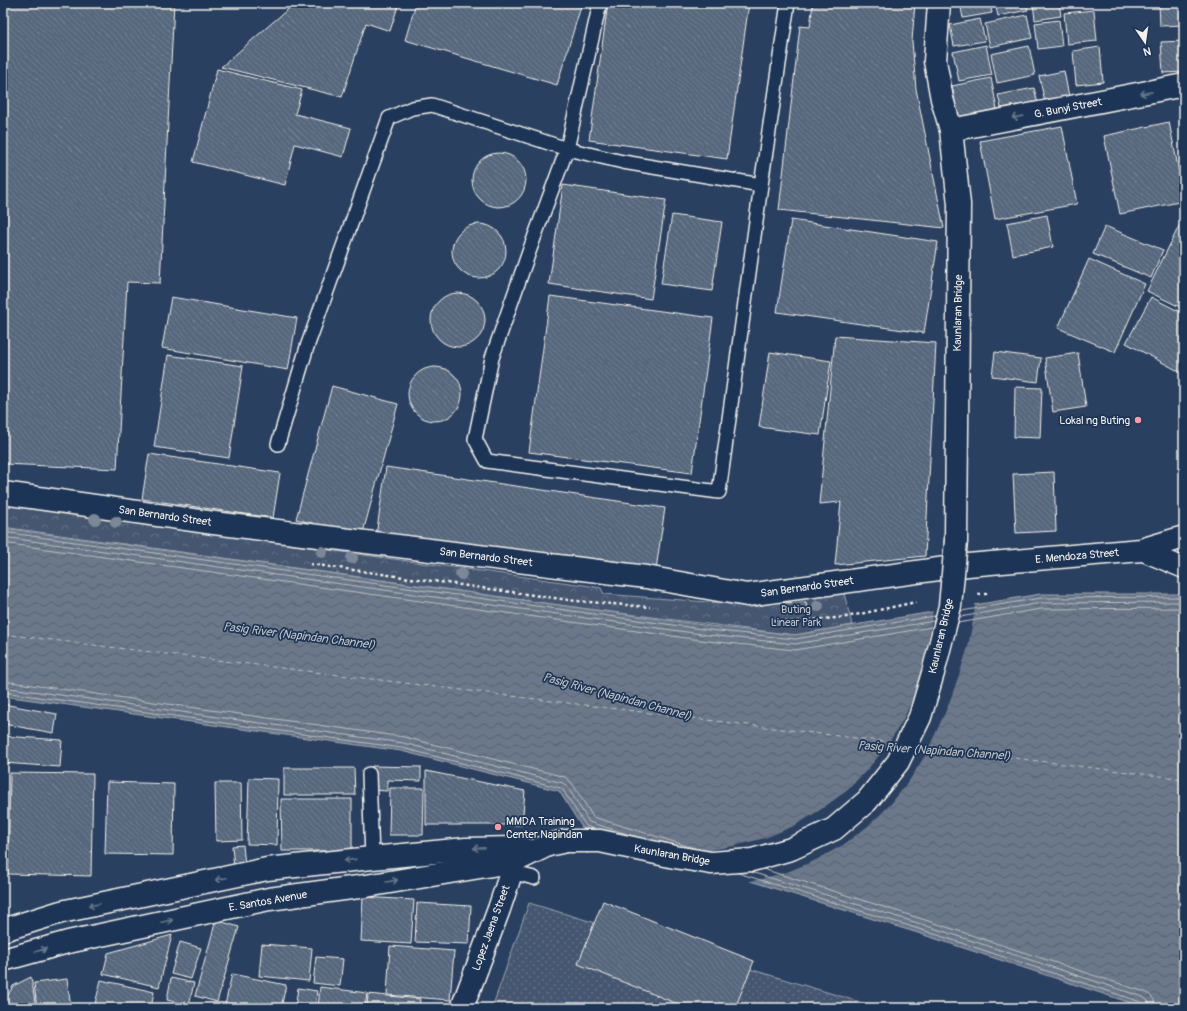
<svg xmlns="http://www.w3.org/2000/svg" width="1187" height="1011" viewBox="0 0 1187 1011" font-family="Pangolin,sans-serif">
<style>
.grass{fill:url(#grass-dots);stroke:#9ca4ac}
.forest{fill:url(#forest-crowns);stroke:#9ca4ac}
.water{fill:url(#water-waves);stroke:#a1a8b0}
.pier{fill:#2a4060}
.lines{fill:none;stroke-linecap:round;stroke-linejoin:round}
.shore{stroke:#bdc1c2;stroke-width:1}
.ferry{stroke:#bdc1c2;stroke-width:1;stroke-dasharray:5 4;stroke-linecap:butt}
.building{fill:url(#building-back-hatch);stroke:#f4f1e8}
.service-casing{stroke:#f4f1e8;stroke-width:16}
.pedestrian-casing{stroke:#f4f1e8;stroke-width:23}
.minor-casing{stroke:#f4f1e8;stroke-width:25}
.tertiary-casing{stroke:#f4f1e8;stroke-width:25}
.path{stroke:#f4f1e8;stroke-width:2.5;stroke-dasharray:3 3;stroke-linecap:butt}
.service{stroke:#1d3557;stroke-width:13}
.pedestrian{stroke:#1d3557;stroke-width:20}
.minor{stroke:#1d3557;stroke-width:22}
.tertiary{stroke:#1d3557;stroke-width:22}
.tertiary-bridge-casing{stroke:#f4f1e8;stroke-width:25;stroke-linecap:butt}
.tertiary-bridge{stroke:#1d3557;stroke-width:22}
.tree{fill:#7c8897}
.oneway{stroke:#68778a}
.poi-dot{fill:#ff9aa2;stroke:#1d3557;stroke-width:1.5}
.labels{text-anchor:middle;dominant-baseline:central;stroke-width:3.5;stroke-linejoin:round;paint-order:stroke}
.street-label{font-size:11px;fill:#f4f1e8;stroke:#1d3557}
.poi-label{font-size:11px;fill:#f4f1e8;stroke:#1d3557;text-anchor:end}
.park-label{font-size:11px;fill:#bfc3c4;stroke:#1d3557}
.water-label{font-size:12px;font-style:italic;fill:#bdc1c2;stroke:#1d3557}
</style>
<defs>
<pattern id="grass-dots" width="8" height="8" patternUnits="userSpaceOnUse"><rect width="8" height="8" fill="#445771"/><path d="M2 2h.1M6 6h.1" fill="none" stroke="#607085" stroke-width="1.8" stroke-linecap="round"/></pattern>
<pattern id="forest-crowns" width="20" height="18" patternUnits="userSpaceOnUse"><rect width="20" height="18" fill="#445771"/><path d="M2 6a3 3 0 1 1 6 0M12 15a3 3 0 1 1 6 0" fill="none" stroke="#607085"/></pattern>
<pattern id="water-waves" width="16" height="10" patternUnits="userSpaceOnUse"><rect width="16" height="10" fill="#6a788a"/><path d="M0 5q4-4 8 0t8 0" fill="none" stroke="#5b626b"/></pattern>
<pattern id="building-back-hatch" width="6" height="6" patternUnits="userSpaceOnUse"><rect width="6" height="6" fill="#56677d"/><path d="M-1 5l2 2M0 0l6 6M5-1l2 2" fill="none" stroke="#6f7d8f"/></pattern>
</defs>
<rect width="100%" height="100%" fill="#2a4060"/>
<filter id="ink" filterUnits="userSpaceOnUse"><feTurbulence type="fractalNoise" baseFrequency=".025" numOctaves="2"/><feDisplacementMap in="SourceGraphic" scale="8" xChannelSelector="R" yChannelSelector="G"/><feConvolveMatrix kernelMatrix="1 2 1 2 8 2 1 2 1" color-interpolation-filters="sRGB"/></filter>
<g filter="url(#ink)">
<!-- grass -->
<path class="grass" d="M529,903L880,1008H492Z"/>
<!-- forest -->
<path class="forest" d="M3,502L349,553L584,585L601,588L604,594L746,605L843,589L852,625L795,635L580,608L3,527Z"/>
<!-- water -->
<path class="water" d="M3,528L710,626L795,635L1040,594H1184V1008H1146L921,934L583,829L559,791L401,751L3,696Z"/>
<!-- pier -->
<path class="pier" d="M975,603L974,615L968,647L959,675L948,706L926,754L909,781L890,805L868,826L843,845L816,860L787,872L757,880L746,882L587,833V828L622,836L646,844L703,851L734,846L765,838L794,826L820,810L845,792L867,770L887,746L903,720L916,692L930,632L933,610Z"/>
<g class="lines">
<!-- shore -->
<g class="shore">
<path d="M3,532L709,630L795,639L935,616"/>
<path d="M3,537L708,635L795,644L934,621"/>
<path d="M3,543L708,641L795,650L932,627"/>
<path d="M961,611L1041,598L1184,597"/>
<path d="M960,617L1041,603L1184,602"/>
<path d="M958,623L1041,609L1184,608"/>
<path d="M3,681L404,737L565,777L572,783L593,817L694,848"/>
<path d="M3,687L403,743L563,783L567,786L589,822L637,837"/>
<path d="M3,692L402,748L561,788L563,790L586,826L595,829"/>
<path d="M763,869L925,920L1145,992C1152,995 1155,1000 1156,1008"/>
<path d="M751,872L924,925L1143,997L1148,1001L1150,1008"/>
<path d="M738,873L922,930L1141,1002L1144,1005L1145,1008"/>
</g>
<!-- ferry -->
<g class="ferry">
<path d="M3,634L896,743"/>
<path d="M917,746L1184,779"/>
</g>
</g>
<!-- building -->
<g class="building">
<path d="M3,3H174L160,283L127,282L117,469L3,464Z"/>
<path d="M295,3H399L390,31L366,23L342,97L221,67Z"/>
<path d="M416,3H582L557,85L405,40Z"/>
<path d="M608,3H626L642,5L643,3H749L727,159L589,140Z"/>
<path d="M813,3H915L912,41L916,89L944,228L779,210L800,26L810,27Z"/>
<path d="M960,3H990L992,13L963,18Z"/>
<path d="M995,3H1026L1028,10L998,16Z"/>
<path d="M1033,3H1059L1061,16L1035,20Z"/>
<path d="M1159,3H1184V25L1160,26Z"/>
<path d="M1094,10L1097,41L1067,44L1064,13Z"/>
<path d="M1027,15L1032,38L990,47L985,24Z"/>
<path d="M980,19L985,41L954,46L950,25Z"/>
<path d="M1059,20L1062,46L1038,49L1035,23Z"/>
<path d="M1184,41V72L1163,73L1161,42Z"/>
<path d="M986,45L992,75L959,81L953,52Z"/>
<path d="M1029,46L1035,75L997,83L991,54Z"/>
<path d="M1100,47L1103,82L1076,85L1073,51Z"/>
<path d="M217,69L302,90L295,114L351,128L343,157L295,144L285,185L193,162Z"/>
<path d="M1064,71L1070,102L1046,107L1039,76Z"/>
<path d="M991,78L998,114L959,122L952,86Z"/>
<path d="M1034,88L1039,108L1003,116L998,95Z"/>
<path d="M1169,122L1184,197V201L1120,214L1104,136Z"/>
<path d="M1062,126L1077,204L995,219L980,141Z"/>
<circle cx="499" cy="180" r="27"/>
<path d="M563,185L666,200L651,299L549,284Z"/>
<path d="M672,215L722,222L712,291L661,284Z"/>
<path d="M1047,215L1053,247L1013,255L1007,223Z"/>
<path d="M1184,216V299L1180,307L1147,291Z"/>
<path d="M791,220L938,242L924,333L777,312Z"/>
<circle cx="479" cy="251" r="27"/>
<path d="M1105,226L1163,250L1151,278L1093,254Z"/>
<path d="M1089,259L1145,284L1115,352L1058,328Z"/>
<circle cx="458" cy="320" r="27"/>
<path d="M550,296L713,318L692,473L529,452Z"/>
<path d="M171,297L297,318L288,370L162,348Z"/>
<path d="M1151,297L1184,314V374L1126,343Z"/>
<path d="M835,336L936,343L925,556L835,565L841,502L819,504Z"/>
<path d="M770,352L831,361L820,435L759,427Z"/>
<path d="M995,352L1041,358L1038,382L992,376Z"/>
<path d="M1078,353L1086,407L1053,412L1045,358Z"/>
<path d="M168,355L243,366L229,458L154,447Z"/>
<circle cx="435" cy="394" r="27"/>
<path d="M332,386L398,404L362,536L296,519Z"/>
<path d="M1015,387L1042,388L1040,438L1014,437Z"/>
<path d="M149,454L280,473L273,518L142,499Z"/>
<path d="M386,467L665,508L655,576L376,536Z"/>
<path d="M1054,472L1056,531L1016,533L1013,474Z"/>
<path d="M806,602L807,612L782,613V603Z"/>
<path d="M3,704L57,714L54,733L3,724Z"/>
<path d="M3,736L62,740L60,767L3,763Z"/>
<path d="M372,766L421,767V781L387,780V791L372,790Z"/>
<path d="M284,768H354L355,795H284Z"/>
<path d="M426,771L525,791L522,825H426Z"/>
<path d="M10,773L93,774L91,876L8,874Z"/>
<path d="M249,778L278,779L277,845L247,844Z"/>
<path d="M107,782L174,784L173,855L105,854Z"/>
<path d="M215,783H241L242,840L216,841Z"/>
<path d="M390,788H424L423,835H389Z"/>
<path d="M281,799H352V851H282Z"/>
<path d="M243,845L245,866L234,867L232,846Z"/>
<path d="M363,897L414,900L411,944L361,941Z"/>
<path d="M603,901L754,961L735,1008H688L578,964Z"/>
<path d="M417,903L471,906L469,944L415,942Z"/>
<path d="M216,920L239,927L217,1002L195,996Z"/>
<path d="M172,935L159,987L103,974L108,953Z"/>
<path d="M180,942L201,948L191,979L171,974Z"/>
<path d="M262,944L312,948L309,981L259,976Z"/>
<path d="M390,946L454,951L450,1000L387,995Z"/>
<path d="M316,957L343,959L340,986L313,983Z"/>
<path d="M232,974L286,985L281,1008H241L225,1005Z"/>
<path d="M31,977L36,1008H4V1002L13,986Z"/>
<path d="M171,978L194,983L189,1005L167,1000Z"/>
<path d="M67,979L71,1008H37L34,983Z"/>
<path d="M101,980L154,992L151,1008H94Z"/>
<path d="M320,987L367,993L365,1008H318Z"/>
<path d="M298,988L317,991L315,1008H295Z"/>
<path d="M368,994L420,999L419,1008H367Z"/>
</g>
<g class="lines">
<!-- service casing -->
<g class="service-casing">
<g id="service">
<path d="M600,3L567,149L530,249L492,358L475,439L487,461L719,492L761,185"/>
<path d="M278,444L307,347L389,118L412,108L432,105L567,149L623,162L761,185L788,3"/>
<path d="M369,774L372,858"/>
<path d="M511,872L534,878"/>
</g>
</g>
<!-- pedestrian casing -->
<g class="pedestrian-casing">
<path id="pedestrian" d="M1141,550L1184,568"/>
</g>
<!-- minor casing -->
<g class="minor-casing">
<g id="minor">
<path d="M951,130L1184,85"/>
<path d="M3,493L214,523L646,577L747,595L968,565L1141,550L1184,537"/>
</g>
</g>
<!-- tertiary casing -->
<g class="tertiary-casing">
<g id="tertiary">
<path d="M939,3L935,61L942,99L951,130L959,204L956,541"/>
<path d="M3,930L61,912L267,869L372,858L466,849L518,848L531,851"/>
<path d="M3,960L68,942L269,899L366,886L515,861L548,845L566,841H586"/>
<path d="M462,1008L499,909L515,861L518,849"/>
</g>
</g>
<!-- path -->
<g class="path">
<path d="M310,564L576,601L650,607"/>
<path d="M978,594H986V591"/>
<path d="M773,620L788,622L846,617L916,602"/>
</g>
<!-- service -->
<use href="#service" class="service"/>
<!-- pedestrian -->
<use href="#pedestrian" class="pedestrian"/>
<!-- minor -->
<use href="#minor" class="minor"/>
<!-- tertiary -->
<use href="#tertiary" class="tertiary"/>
<!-- tertiary-bridge casing -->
<g class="tertiary-bridge-casing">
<path id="tertiary-bridge" d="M586,841H600L675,857L711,863L752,860L791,849L834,829L867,801L898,762L920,717L933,673L950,606L956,541"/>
</g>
<!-- tertiary-bridge -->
<use href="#tertiary-bridge" class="tertiary-bridge"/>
</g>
<!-- trees -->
<g class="tree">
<circle cx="95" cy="519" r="6"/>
<circle cx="116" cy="522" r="6"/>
<circle cx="322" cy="552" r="6"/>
<circle cx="352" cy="558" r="6"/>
<circle cx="461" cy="574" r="6"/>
<circle cx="818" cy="606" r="6"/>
</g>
<!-- one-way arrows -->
<defs><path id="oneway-shaft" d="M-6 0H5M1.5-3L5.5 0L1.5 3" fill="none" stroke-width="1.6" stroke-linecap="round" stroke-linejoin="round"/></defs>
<g class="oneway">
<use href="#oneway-shaft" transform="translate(1146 93) rotate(169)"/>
<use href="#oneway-shaft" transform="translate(1018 117) rotate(170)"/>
<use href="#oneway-shaft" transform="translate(479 848) rotate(177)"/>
<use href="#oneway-shaft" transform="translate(350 860) rotate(174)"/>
<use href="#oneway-shaft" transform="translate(221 879) rotate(168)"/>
<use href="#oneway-shaft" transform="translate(392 881) rotate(-10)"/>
<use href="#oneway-shaft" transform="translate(94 905) rotate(168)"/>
<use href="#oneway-shaft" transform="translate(167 921) rotate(-12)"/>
<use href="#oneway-shaft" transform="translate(41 950) rotate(-16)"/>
</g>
</g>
<!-- markers -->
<g class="poi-dot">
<circle cx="1138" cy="420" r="4"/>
<circle cx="498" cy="827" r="4"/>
</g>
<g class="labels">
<!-- street labels -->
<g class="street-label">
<text transform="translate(1068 108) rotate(-11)">G. Bunyi Street</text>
<text transform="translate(958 313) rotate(-89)">Kaunlaran Bridge</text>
<text transform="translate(165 516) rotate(8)">San Bernardo Street</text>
<text transform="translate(1077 556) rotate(-5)">E. Mendoza Street</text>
<text transform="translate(486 557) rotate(7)">San Bernardo Street</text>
<text transform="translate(807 587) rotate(-8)">San Bernardo Street</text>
<text transform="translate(941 636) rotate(-77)">Kaunlaran Bridge</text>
<text transform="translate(672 855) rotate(10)">Kaunlaran Bridge</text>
<text transform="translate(268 901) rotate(-10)">E. Santos Avenue</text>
<text transform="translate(491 928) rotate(-70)">Lopez Jaena Street</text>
</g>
<!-- poi labels -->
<g class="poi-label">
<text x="1130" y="420">Lokal ng Buting</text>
<text x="506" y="821" text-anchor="start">MMDA Training<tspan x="506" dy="13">Center Napindan</tspan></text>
</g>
<!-- park labels -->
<g class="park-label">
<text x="796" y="609">Buting<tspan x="796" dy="13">Linear Park</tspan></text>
</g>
<!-- water labels -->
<g class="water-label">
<text transform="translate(299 636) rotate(7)">Pasig River (Napindan Channel)</text>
<text transform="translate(617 697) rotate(15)">Pasig River (Napindan Channel)</text>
<text transform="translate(934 751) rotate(4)">Pasig River (Napindan Channel)</text>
</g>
</g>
<!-- margin -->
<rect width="1187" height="1011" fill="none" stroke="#1d3557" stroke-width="16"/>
<rect x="8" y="8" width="1171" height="995" fill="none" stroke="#f4f1e8" stroke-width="1.5" filter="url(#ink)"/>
<!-- north arrow -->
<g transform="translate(1145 42) rotate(167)" stroke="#1d3557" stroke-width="3" paint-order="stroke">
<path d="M0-3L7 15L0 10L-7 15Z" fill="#f4f1e8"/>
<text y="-6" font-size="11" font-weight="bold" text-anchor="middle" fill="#f4f1e8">N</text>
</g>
</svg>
